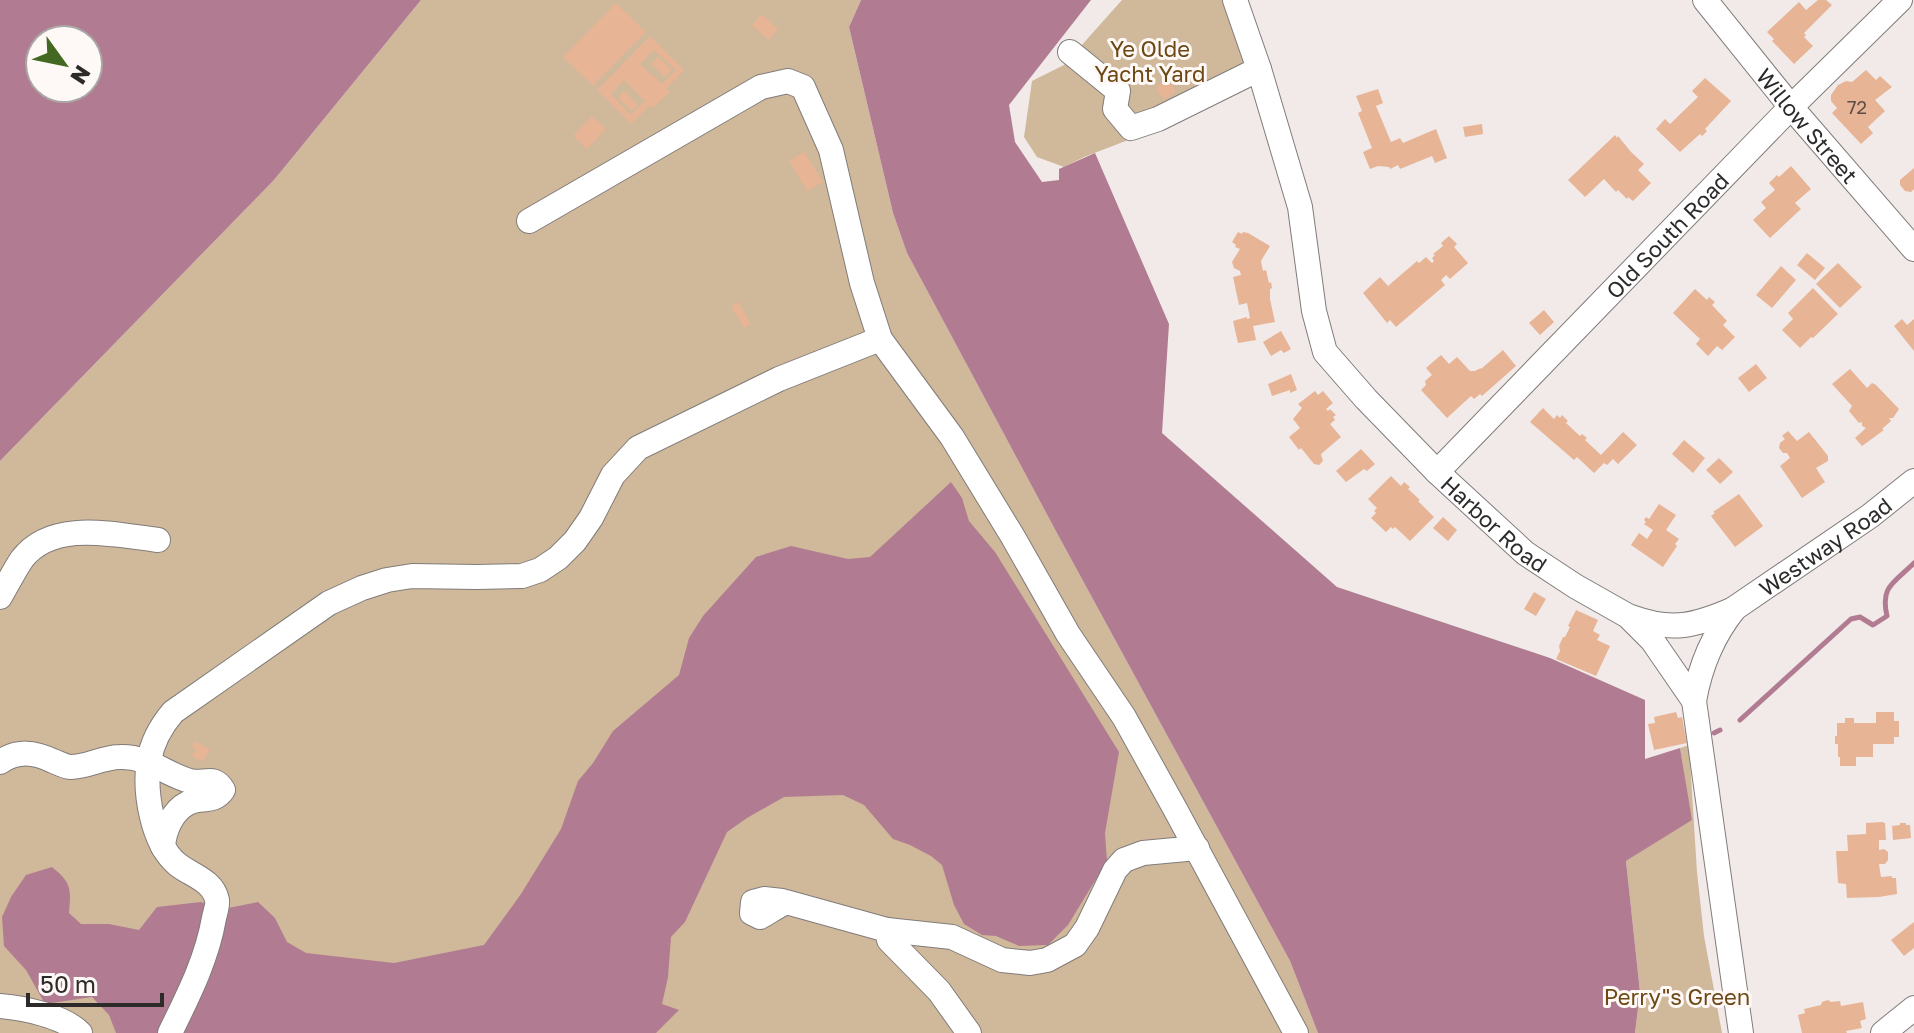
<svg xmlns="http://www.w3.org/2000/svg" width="1914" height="1033" viewBox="0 0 1914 1033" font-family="'Golos Text',sans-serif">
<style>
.green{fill:#d0b89a}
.water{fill:#b17c92;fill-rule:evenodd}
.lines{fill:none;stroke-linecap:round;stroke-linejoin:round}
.stream{stroke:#b17c92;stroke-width:5}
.building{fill:#e7b496;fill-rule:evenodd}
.minor-casing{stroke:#817c7a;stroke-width:26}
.minor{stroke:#fff;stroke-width:24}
.labels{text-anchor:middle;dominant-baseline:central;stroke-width:6;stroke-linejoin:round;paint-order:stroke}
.number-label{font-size:18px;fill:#5c4d45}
.park-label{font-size:22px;fill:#6c4914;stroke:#fef8f6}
.street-label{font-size:22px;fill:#2d2b2a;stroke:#fef8f6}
</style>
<rect width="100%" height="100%" fill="#f1eae9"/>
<!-- green -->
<g class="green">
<path d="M421,0H861L849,27L893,213L907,253L1058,535L1290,961L1318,1033H0V461L274,180Z"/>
<path d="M1122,0H1226L1252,75L1136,137L1084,157L1064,167L1037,157L1024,137L1032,81L1064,65Z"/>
<path d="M1689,745L1697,872L1704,936L1722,1033H1635L1640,992L1626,861L1691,820L1680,748Z"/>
</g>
<!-- water -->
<g class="water">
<path d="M0,0H421L274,180L0,461ZM40,40H88V88H40Z"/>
<path d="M861,0H1091L1009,105L1015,142L1042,182L1059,180V169L1095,153L1169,324L1162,433L1337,587L1550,658L1645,700V759L1680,748L1692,820L1626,861L1640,992L1635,1033H1318L1290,961L1058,535L907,253L893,213L849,27Z"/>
<path d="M951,482L962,498L969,521L995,552L1119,752L1105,833L1107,861L1068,925L1048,945L1019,946L996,936L982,935L964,924L954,905L942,865L931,856L910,845L893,839L864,805L843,795L784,797L747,818L727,832L685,922L671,937L668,977L662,1004L679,1010L656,1033H116L109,1015L92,997L45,1004L26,970L4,946L2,917L11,897L26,875L52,867C72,883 71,889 69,913L81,924H109L139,930L157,907L201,902L223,909L258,902L275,918L287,942L306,953L394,963L484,945L521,894L561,829L578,781L593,763L613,731L679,675L689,638L703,616L756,557L791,546L848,559L870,557Z"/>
</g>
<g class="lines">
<!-- stream -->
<g class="stream">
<path d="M1740,720L1851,619L1860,617L1873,625L1887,616C1880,586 1894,583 1914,563"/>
<path d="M1714,733L1720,730"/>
</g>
</g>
<!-- building -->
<g class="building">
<path d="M1818,0H1826L1832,5L1804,33L1806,35L1804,37L1813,46L1794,64L1772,41L1774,39L1767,32L1799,2L1806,10Z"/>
<path d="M616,3L646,32L593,86L563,57Z"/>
<path d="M762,14L778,29L768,40L752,25Z"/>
<path d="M650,36L684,70L666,89L670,92L653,108L650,105L631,124L597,90ZM654,50L676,70L662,84L640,64ZM624,80L645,101L631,115L611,94Z"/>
<path d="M658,57L672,70L665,77L651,64Z"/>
<path d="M1866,70L1876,80L1880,76L1892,87L1875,100L1885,111L1868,127L1873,133L1861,144L1832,113L1837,108L1831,101V95L1838,85L1846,81L1852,82Z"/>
<path d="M1165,78L1176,91L1164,100L1156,88Z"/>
<path d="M1705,78L1731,101L1705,129L1707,131L1702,136L1700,134L1680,152L1656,129L1665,119L1670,124L1698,97L1692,91Z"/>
<path d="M1378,89L1383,103L1376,106L1391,142L1400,138L1403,143L1436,129L1447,158L1435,163L1432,156L1400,169L1398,165L1390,169L1389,167L1378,166L1370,169L1363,152L1372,148L1358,113L1362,111L1356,96Z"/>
<path d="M624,91L638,105L632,111L618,98Z"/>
<path d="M592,116L606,129L587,149L573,136Z"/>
<path d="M1482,124L1483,134L1465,137L1463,127Z"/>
<path d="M1615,135L1617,138L1618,136L1631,152L1644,164L1638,170L1651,183L1633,201L1628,197L1627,199L1618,190L1616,192L1604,179L1585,197L1568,180Z"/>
<path d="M804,152L823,182L807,191L789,161Z"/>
<path d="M1791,166L1811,189L1795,203L1801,209L1770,238L1753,220L1766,208L1761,202L1775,190L1769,183L1777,175L1779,177Z"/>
<path d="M1914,168V189L1911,192L1905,191L1900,185V180Z"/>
<path d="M1238,232L1242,234L1243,232L1248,233L1270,246L1261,261L1263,271L1266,270L1269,283L1271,282L1272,288L1270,289V299L1275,322L1253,326L1256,340L1238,343L1233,321L1247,317V319L1250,318L1247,303L1239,305L1233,277L1241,275L1240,271L1234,268L1232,262L1240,249L1235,247L1236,245L1232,242Z"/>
<path d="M1449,236L1457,244L1454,247L1468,263L1450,279L1446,275L1441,280L1445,285L1396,327L1390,320L1387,323L1363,293L1380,277L1388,286L1417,261L1419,263L1426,257L1432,263L1434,261L1432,258L1435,255L1433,254L1443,246L1441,243Z"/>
<path d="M1807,253L1825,268L1815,280L1797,265Z"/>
<path d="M1838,263L1862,287L1840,308L1816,284Z"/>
<path d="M1781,266L1796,280L1772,308L1756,295Z"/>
<path d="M1813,288L1838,314L1813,338L1811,337L1800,348L1782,330L1793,319L1788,313Z"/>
<path d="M1695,289L1707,300L1709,297L1715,302L1712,305L1727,321L1723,325L1735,337L1722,350L1717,346L1708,356L1696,344L1700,339L1673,313Z"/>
<path d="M738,302L751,324L744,328L731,306Z"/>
<path d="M1544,310L1554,322L1540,335L1529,323Z"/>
<path d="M1902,319L1907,325L1914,319V351L1894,326Z"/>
<path d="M1281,331L1291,349L1284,353L1281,350L1271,356L1263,342Z"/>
<path d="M1503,350L1516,366L1482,396L1480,394L1474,399L1471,396L1447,418L1421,390L1426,385L1425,381L1432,375L1426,368L1441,355L1449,364L1457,357L1470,371H1475L1481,368V369Z"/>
<path d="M1756,364L1767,378L1749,392L1738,378Z"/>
<path d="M1850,369L1867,388L1872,383L1876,385L1899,409L1893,418H1889L1891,421L1882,429L1884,430L1862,446L1855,438L1866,428L1862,426V422L1859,423L1849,411L1852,406L1832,384Z"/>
<path d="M1291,374L1297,390L1290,393V390L1272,396L1268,384Z"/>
<path d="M1315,391L1318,395L1323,391L1333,403L1326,409L1328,411L1330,409L1336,415L1333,417L1335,420L1330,424L1341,437L1321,454L1323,461L1319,465L1314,464L1301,448L1299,450L1289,437L1300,428L1293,419L1302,408L1298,404Z"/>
<path d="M1543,408L1554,419L1557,415L1560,418L1562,415L1568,421L1566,423L1580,436L1582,434L1587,438L1585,440L1601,455L1623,432L1637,445L1618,464L1613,459L1607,465L1604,463L1594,473L1577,457L1574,460L1530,422Z"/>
<path d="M1788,431L1797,441L1809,432L1828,456V461L1816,468L1825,482L1802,498L1780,466L1790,458L1787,453H1783L1779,448L1780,443L1785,439L1782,436Z"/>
<path d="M1684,440L1705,458L1693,473L1672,454Z"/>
<path d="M1361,449L1375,464L1367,471L1364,469L1346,482L1336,471Z"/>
<path d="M1719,458L1733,472L1720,484L1706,470Z"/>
<path d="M1391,476L1401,486L1404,482L1410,487L1408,489L1420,500L1418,501L1434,517L1410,541L1395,527L1393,529L1391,527L1386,532L1371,518L1376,513L1374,511L1377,508L1368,499Z"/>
<path d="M1739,494L1763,526L1735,547L1711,516L1715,513L1713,512Z"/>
<path d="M1659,504L1676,515L1666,530L1679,539L1675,544L1677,546L1663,567L1631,545L1639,533L1647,539L1653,530L1644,524L1646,522L1644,520L1646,517L1649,519Z"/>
<path d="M1443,517L1457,530L1448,541L1433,528Z"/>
<path d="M1534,592L1546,599L1536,616L1524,609Z"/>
<path d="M1576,610L1598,620L1593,631L1600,635L1597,640L1610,646L1596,676L1556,659L1560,651L1559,646L1563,637H1565L1570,627L1568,626Z"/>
<path d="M1676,712L1678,718L1682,717L1687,743L1654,750L1648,724L1655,723L1654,717Z"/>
<path d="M1876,712H1894V721H1899V737H1894V744H1873V757H1856V766H1840V757H1838V744H1835V736H1837V723H1845V718H1854V723H1876Z"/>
<path d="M196,741L210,750L202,762L192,756L196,750L192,747Z"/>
<path d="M1882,822L1885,823L1886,840H1879V850L1884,849L1888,852V860L1885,864H1879L1881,877L1892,876V878H1896L1897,894L1879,897L1847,898L1846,884L1838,883L1836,851H1848L1847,835L1866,834V823Z"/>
<path d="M1900,823H1906V825H1910L1911,838L1893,840L1892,826L1900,825Z"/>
<path d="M1914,922V948L1904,956L1891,940Z"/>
<path d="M1828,1000L1831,1002L1840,1001L1841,1006L1863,1002L1866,1019L1860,1021L1862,1028L1846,1031L1847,1033H1802L1798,1015L1805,1013L1804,1009L1821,1005L1822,1002Z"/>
</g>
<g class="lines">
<!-- minor casing -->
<g class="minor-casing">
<g id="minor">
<path id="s1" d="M1235,0L1259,69L1300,207L1314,311L1325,352L1366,399L1437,472L1525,553L1575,586L1628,616L1652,640L1694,701L1741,1033"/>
<path id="s2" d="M1705,0L1791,107L1914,249"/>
<path d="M1070,52L1118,91L1115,109L1131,128L1158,119L1259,69"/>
<path d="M529,221L761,87L788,81L803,87L831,150L862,283L880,339L952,437L1013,537L1068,634L1124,717L1174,807L1296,1033"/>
<path id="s3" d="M1437,472L1791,107L1900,0"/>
<path d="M0,597C7,585 14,571 22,559C53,519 115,535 158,540"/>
<path d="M1631,617C1672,632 1695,626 1734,609"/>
<path id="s4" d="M1694,701C1700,667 1713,635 1735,608L1870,516L1914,481"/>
<path d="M0,762C18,750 34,752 53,761C59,763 65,767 71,767C87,767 103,757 120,757C149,756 164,774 190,781C204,785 214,774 223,790C213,804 201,796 188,803C172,811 164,831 163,847"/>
<path d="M782,901L764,899L753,902L752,913L760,917C769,912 776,907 786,902L887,930L952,937L1002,960L1030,963L1047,960L1075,945L1087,928L1115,870L1124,860L1143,853L1197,848"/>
<path d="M887,930L889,940L939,991L969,1033"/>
<path d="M0,1006C23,1008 64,1016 80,1033"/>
<path d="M170,1033C188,996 207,959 214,918C215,913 218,905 217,900C213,880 190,875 177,864C152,843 144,791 149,761C152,742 161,726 173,712L329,603L362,588L387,580L412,576L477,577L522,576L540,570L558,558L575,541L591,518L613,475L638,448L779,379L880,339"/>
<path d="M1883,1033L1914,1008"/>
</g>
</g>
<!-- minor -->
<use href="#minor" class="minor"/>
</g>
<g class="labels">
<!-- number labels -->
<g class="number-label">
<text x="1857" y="107">72</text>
</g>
<!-- park labels -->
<g class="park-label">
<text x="1150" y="48">Ye Olde<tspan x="1150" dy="25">Yacht Yard</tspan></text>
<text x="1677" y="996">Perry"s Green</text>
</g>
<!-- street labels -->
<g class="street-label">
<text stroke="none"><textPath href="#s2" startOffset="162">Willow Street</textPath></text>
<text stroke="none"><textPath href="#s3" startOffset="330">Old South Road</textPath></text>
<text stroke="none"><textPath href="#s1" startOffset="606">Harbor Road</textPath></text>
<text stroke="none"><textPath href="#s4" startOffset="212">Westway Road</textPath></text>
</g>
</g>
<!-- north arrow -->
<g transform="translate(64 64) rotate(123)"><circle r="38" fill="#fef8f6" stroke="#aaa6a4" stroke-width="2"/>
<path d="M0-6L14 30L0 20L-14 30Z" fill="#436821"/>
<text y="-12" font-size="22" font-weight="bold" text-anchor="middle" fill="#2d2b2a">N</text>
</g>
<!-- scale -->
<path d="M28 993v12h134v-12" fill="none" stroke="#2d2b2a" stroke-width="4"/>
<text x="40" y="993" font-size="24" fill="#2d2b2a" stroke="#fef8f6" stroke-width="6" paint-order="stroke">50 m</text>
</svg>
